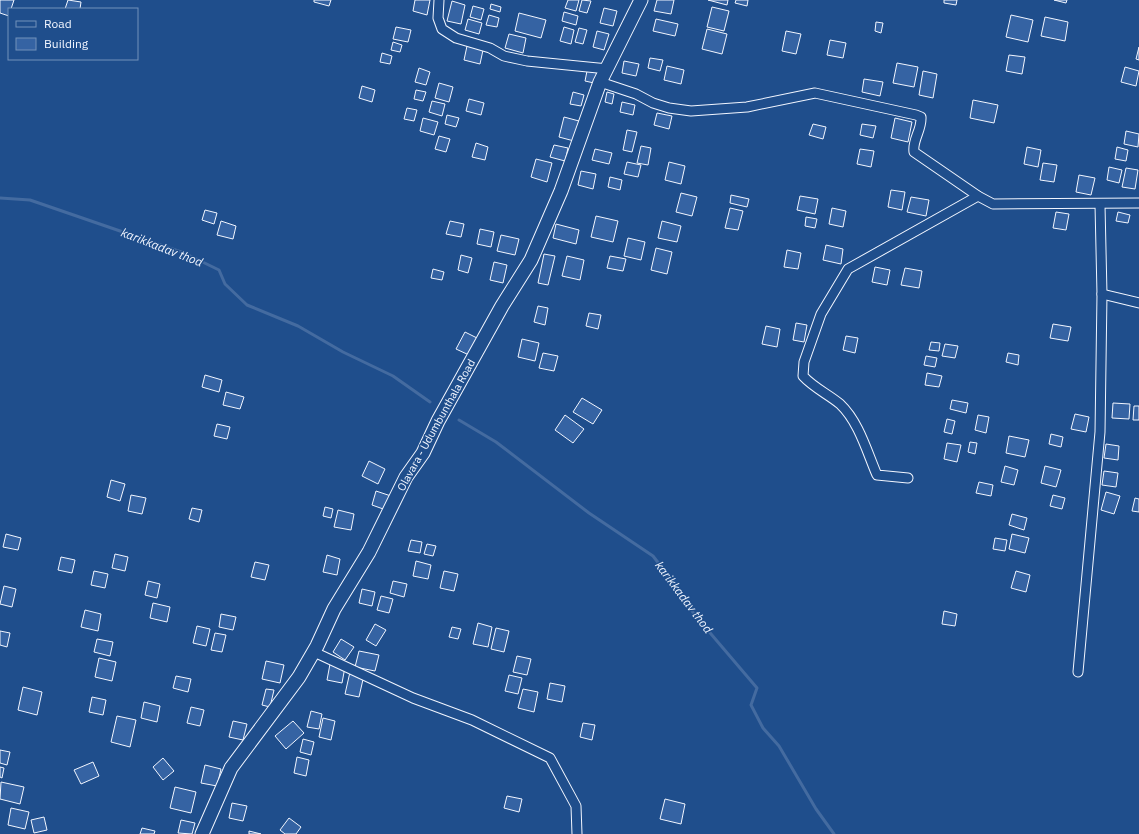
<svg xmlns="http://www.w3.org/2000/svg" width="1139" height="834" viewBox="0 0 1139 834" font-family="'IBM Plex Sans',sans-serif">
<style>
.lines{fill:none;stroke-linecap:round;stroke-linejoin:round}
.stream{stroke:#446ba0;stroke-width:3}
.building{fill:#3563a3;stroke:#f2f6ff}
.street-casing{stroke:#f2f6ff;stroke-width:11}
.secondary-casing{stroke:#f2f6ff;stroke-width:15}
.street{stroke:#1f4e8c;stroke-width:9}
.secondary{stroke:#1f4e8c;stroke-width:13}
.labels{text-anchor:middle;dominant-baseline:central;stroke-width:3;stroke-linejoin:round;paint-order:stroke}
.street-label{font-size:11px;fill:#f2f6ff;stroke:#1f4e8c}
.water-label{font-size:12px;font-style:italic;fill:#f2f6ff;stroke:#1f4e8c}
</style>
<rect width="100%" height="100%" fill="#1f4e8c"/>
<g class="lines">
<!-- stream -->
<g class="stream">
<path d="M0,198L30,200L184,253L219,270L225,284L247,305L298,326L343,352L393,376L430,402"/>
<path d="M459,420L496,442L589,513L653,556L677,587L694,614L757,688L751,705L763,728L779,746L816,809L834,834"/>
</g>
</g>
<!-- building -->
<g class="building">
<path d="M0,0H14L11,9H9V16L0,13Z"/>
<path d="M68,0L81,2L80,9H65Z"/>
<path d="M314,0H331L329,6L314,2Z"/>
<path d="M415,0H430L427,15L413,11Z"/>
<path d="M568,0H579L576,11L565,8Z"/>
<path d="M582,0L591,1L587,13L579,11Z"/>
<path d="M657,0H674L671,14L654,11Z"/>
<path d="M708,0H728L727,5Z"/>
<path d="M736,0H748L747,6L735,3Z"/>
<path d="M944,0H957L956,5L944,3Z"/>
<path d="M1054,0H1067L1066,3Z"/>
<path d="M452,1L465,5L461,24L447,21Z"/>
<path d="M491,4L501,7L500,12L490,9Z"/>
<path d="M473,6L484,9L481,20L470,17Z"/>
<path d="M712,7L729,11L724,31L707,27Z"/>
<path d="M604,8L617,11L613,26L600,23Z"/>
<path d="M564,12L578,16L576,25L562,21Z"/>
<path d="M519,13L546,20L541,38L515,31Z"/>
<path d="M489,15L499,18L497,27L486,25Z"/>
<path d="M1011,15L1033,20L1028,42L1006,37Z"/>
<path d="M1045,17L1068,22L1065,41L1041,36Z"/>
<path d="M468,19L482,23L479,34L465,30Z"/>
<path d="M656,19L678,24L675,36L653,31Z"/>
<path d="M876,22L883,23L881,33L875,31Z"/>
<path d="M396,27L411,30L408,42L393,39Z"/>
<path d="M564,27L574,30L571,44L560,41Z"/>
<path d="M579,28L587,30L583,44L575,42Z"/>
<path d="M707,29L727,34L722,54L702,49Z"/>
<path d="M597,31L609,34L604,50L593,47Z"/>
<path d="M786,31L801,34L796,54L782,51Z"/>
<path d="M509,34L526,38L523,53L505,48Z"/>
<path d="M830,40L846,43L843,58L827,55Z"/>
<path d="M393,42L402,45L400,52L391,50Z"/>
<path d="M467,46L483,50L480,64L464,60Z"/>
<path d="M1139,47V60L1136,59Z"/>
<path d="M382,53L392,56L390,64L380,62Z"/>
<path d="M1009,55L1025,57L1022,74L1006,71Z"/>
<path d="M650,58L663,60L660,71L648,68Z"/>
<path d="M624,61L639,64L636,76L622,73Z"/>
<path d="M897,63L918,67L914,87L893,83Z"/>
<path d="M667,66L684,70L681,84L664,80Z"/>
<path d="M1125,67L1139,71L1136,86L1121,82Z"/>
<path d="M419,68L430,72L426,85L415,82Z"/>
<path d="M587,71L597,73L594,83L585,81Z"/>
<path d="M923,71L937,74L933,98L919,95Z"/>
<path d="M864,79L883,82L880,96L862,92Z"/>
<path d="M439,83L453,87L449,102L435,98Z"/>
<path d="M362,86L375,90L372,102L359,98Z"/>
<path d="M416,90L426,92L423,101L414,99Z"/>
<path d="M573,92L584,95L581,106L570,104Z"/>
<path d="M607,92L614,94L612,104L605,102Z"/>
<path d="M469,99L484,103L481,115L466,111Z"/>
<path d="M973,100L998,105L994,123L970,118Z"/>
<path d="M432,101L445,104L442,116L429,112Z"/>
<path d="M622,102L635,105L633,115L620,112Z"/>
<path d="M407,108L417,110L414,121L404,119Z"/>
<path d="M657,113L672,116L669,129L654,125Z"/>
<path d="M447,115L459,118L456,127L445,124Z"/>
<path d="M564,117L579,121L574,141L559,137Z"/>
<path d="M423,118L438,122L434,135L420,131Z"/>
<path d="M895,118L912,122L908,142L891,138Z"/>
<path d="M813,124L826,127L823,139L809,135Z"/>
<path d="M862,124L876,126L873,138L860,135Z"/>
<path d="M627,130L637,132L632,152L623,150Z"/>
<path d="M1126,131L1139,134L1138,147L1124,144Z"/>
<path d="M439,136L450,139L446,152L435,149Z"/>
<path d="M476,143L488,147L485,160L472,157Z"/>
<path d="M554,145L568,148L565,161L550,157Z"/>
<path d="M641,146L651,148L648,165L637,163Z"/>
<path d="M1027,147L1041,150L1038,167L1024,164Z"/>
<path d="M1117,147L1128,150L1126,161L1115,159Z"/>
<path d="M595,149L612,153L609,164L592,160Z"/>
<path d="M860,149L874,151L871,167L857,164Z"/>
<path d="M536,159L552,163L547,182L531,177Z"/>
<path d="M627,162L641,165L638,177L624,174Z"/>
<path d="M669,162L685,166L681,184L665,180Z"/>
<path d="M1043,163L1057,165L1054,182L1040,180Z"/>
<path d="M1109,167L1122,170L1119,183L1107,180Z"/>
<path d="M1126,168L1138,170L1135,189L1122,187Z"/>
<path d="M581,171L596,174L593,189L578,185Z"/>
<path d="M1079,175L1095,178L1091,195L1076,192Z"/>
<path d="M610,177L622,180L620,190L608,187Z"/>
<path d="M891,190L905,192L902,210L888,207Z"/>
<path d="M681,193L697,197L692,216L676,212Z"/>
<path d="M731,195L749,199L747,207L730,203Z"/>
<path d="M800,196L818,199L815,214L797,210Z"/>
<path d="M911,197L929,200L926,216L907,212Z"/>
<path d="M730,208L743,211L738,230L725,228Z"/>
<path d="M832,208L846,211L843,227L829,224Z"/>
<path d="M205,210L217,213L214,224L202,220Z"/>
<path d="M1056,212L1069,214L1066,230L1053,228Z"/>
<path d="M1118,212L1130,215L1128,223L1116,221Z"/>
<path d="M596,216L618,221L613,242L591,237Z"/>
<path d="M806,217L817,219L815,228L805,226Z"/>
<path d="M221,221L236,226L233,239L217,235Z"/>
<path d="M450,221L464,224L461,237L446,234Z"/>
<path d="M662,221L681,226L677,242L658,238Z"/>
<path d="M556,224L579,230L576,244L553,238Z"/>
<path d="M480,229L494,232L491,247L477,244Z"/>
<path d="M501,235L519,239L515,255L497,251Z"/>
<path d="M628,238L645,242L641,260L624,256Z"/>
<path d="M826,245L843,249L841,264L823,260Z"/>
<path d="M656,248L672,252L667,274L651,270Z"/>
<path d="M787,250L801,253L798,269L784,267Z"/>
<path d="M544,254L555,256L548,285L538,283Z"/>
<path d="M461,255L472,258L468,273L458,270Z"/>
<path d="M567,256L584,260L580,280L562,276Z"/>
<path d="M610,256L626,259L623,271L607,268Z"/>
<path d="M494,262L507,265L503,283L490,280Z"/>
<path d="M875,267L890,270L887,285L872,282Z"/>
<path d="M905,268L922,271L919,288L901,285Z"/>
<path d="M433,269L444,272L442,280L431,278Z"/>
<path d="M538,306L548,308L545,325L534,322Z"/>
<path d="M589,313L601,315L598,329L586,326Z"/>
<path d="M796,323L807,325L804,342L793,340Z"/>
<path d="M1053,324L1071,327L1068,341L1050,338Z"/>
<path d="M766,326L780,329L777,347L762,344Z"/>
<path d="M465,332L477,338L469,355L456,349Z"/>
<path d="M846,336L858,338L855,353L843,350Z"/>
<path d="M522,339L539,343L535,361L518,357Z"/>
<path d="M931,342L940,343L939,351L929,350Z"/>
<path d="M945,344L958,346L955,358L942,356Z"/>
<path d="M543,353L558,356L554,371L539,368Z"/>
<path d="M1008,353L1019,355L1018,365L1006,362Z"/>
<path d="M926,356L937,358L935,367L924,365Z"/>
<path d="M927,373L942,376L939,387L925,385Z"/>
<path d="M205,375L222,380L219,392L202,387Z"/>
<path d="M226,392L244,397L240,409L223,405Z"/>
<path d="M582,398L602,410L593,424L573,412Z"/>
<path d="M952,400L968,403L966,413L950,409Z"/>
<path d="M1113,403L1130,404L1129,419L1112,418Z"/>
<path d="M1134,406H1139V420H1133Z"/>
<path d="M1075,414L1089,417L1086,432L1071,429Z"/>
<path d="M565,415L584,429L573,443L555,430Z"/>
<path d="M978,415L989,417L986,433L975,430Z"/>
<path d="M947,419L955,421L952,434L944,432Z"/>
<path d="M217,424L230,427L227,439L214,436Z"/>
<path d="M1051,434L1063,437L1061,447L1049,444Z"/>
<path d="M1009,436L1029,440L1025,457L1006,453Z"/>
<path d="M970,442L977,443L975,454L968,452Z"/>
<path d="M947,443L961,445L957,462L944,459Z"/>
<path d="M1106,444L1119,446L1118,460L1104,458Z"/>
<path d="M369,461L385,469L378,484L362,476Z"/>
<path d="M1005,466L1018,470L1014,485L1001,482Z"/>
<path d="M1045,466L1061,470L1056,487L1041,483Z"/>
<path d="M1104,471L1118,473L1116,487L1102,485Z"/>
<path d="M111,480L125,484L120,501L107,497Z"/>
<path d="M979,482L993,485L991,496L976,493Z"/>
<path d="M376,491L391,496L386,510L372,505Z"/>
<path d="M1106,492L1120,496L1114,514L1101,510Z"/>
<path d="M131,495L146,498L142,514L128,511Z"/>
<path d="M1053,495L1065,498L1062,509L1050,506Z"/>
<path d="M1135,498L1139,499V512L1132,511Z"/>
<path d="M325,507L333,509L331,518L323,516Z"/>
<path d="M192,508L202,510L199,522L189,519Z"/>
<path d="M338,510L354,514L351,530L334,527Z"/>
<path d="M1012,514L1027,518L1024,530L1009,525Z"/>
<path d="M6,534L21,538L18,550L3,547Z"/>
<path d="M1012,534L1029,538L1025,553L1009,549Z"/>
<path d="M995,538L1007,540L1005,551L993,549Z"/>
<path d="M411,540L422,542L420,553L408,551Z"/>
<path d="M427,544L436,546L433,556L424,554Z"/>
<path d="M115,554L128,557L125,571L112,568Z"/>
<path d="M327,555L340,559L337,575L323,572Z"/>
<path d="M61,557L75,560L72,573L58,570Z"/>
<path d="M416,561L431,565L428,579L413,576Z"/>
<path d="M255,562L269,565L265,580L251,577Z"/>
<path d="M94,571L108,574L105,588L91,585Z"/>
<path d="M444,571L458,574L454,591L440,588Z"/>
<path d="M1016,571L1030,575L1026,592L1011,588Z"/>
<path d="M148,581L160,584L157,598L145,595Z"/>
<path d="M393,581L407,584L404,597L390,593Z"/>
<path d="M4,586L16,589L12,607L0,604Z"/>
<path d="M362,589L375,592L372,606L359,603Z"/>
<path d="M381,596L393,599L389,613L377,610Z"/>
<path d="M153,603L170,607L167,622L150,618Z"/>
<path d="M85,610L101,614L98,631L81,627Z"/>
<path d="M944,611L957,614L955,626L942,624Z"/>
<path d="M221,614L236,617L233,630L219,627Z"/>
<path d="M478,623L492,627L488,647L473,644Z"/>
<path d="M375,624L386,630L376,646L366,640Z"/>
<path d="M197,626L210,629L206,646L193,643Z"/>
<path d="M452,627L461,629L458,639L449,637Z"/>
<path d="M496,628L509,631L504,652L491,649Z"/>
<path d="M0,631L10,633L7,647L0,645Z"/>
<path d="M215,633L226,635L222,652L211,650Z"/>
<path d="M97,639L113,642L110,656L94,652Z"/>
<path d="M341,639L354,647L345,660L333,652Z"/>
<path d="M359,651L379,655L375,671L355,667Z"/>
<path d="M517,656L531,659L527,675L513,672Z"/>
<path d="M99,658L116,662L112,681L95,677Z"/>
<path d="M266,661L284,665L280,683L262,679Z"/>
<path d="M330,664L345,667L342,683L327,680Z"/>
<path d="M350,672L364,675L359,697L345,694Z"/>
<path d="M509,675L522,678L518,694L505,691Z"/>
<path d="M176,676L191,679L188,692L173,688Z"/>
<path d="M550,683L565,686L562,702L547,699Z"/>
<path d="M23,687L42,692L37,715L18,710Z"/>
<path d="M266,689L274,690L270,707L262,705Z"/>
<path d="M523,689L538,692L534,712L518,708Z"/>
<path d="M92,697L106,700L103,715L89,712Z"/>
<path d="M144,702L160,706L157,722L141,718Z"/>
<path d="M191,707L204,710L200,726L187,723Z"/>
<path d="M311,711L322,714L319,729L307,727Z"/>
<path d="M117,716L136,720L130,747L111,742Z"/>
<path d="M323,718L335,721L331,740L319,737Z"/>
<path d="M233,721L247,724L243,740L229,737Z"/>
<path d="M293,721L304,733L286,749L275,736Z"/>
<path d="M583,723L595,725L592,740L580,737Z"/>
<path d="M303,739L314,742L311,755L300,752Z"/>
<path d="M0,750L10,752L7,765L0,763Z"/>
<path d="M297,757L309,760L306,776L294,773Z"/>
<path d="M163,758L174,771L163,780L153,767Z"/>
<path d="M93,762L99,776L81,784L74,770Z"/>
<path d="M205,765L221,769L217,786L201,783Z"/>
<path d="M0,767L4,768L2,778L0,777Z"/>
<path d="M1,782L24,787L20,804L0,799Z"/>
<path d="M175,787L196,792L191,813L170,808Z"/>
<path d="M507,796L522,799L519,812L504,808Z"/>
<path d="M665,799L685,804L681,824L660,819Z"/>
<path d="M232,803L247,806L243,821L229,818Z"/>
<path d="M11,808L29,812L25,829L8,825Z"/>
<path d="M44,817L47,830L34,833L31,820Z"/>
<path d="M289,818L301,827L296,834H285L280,830Z"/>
<path d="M181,820L195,823L192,834L178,833Z"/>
<path d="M142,828L155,831L154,834H140Z"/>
<path d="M249,831L261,834H249Z"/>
</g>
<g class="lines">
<!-- street casing -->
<g class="street-casing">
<g id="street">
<path d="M439,0L438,18L442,29L456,38L490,48L504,56L527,61L608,69"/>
<path d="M600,82L636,94L653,103L669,108L691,111L747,107L815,93L916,115L921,117C922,130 912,140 914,152L978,196L993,204L1139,203"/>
<path d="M1102,294L1139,303"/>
<path d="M908,478L877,475C867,452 859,422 840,404C828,394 814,388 803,376L804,362L821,314L848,269L978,196"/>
<path d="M314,652L413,698L472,720L550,758L576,806L577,834"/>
<path d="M1078,672L1100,432L1102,294L1100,205"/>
</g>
</g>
<!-- secondary casing -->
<g class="secondary-casing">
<path id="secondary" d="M202,834L231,768L299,677L317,646L334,609L369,552L406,477L423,453L438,421L502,306L531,260L561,191L600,82L641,0"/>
</g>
<!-- street -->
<use href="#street" class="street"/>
<!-- secondary -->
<use href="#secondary" class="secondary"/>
</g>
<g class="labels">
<!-- street labels -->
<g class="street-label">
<text transform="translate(436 425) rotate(-61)">Olavara - Udumbunthala Road</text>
</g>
<!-- water labels -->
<g class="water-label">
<text transform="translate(162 247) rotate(21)">karikkadav thod</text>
<text transform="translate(684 597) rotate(53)">karikkadav thod</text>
</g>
</g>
<!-- legend -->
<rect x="8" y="8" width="130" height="52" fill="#1f4e8c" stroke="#7391ba"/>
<rect x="16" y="21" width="20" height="6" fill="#1f4e8c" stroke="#7391ba"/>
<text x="44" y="28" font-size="12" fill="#f2f6ff">Road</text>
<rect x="16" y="38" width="20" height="12" fill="#3563a3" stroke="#7391ba"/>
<text x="44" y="48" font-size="12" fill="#f2f6ff">Building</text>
</svg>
